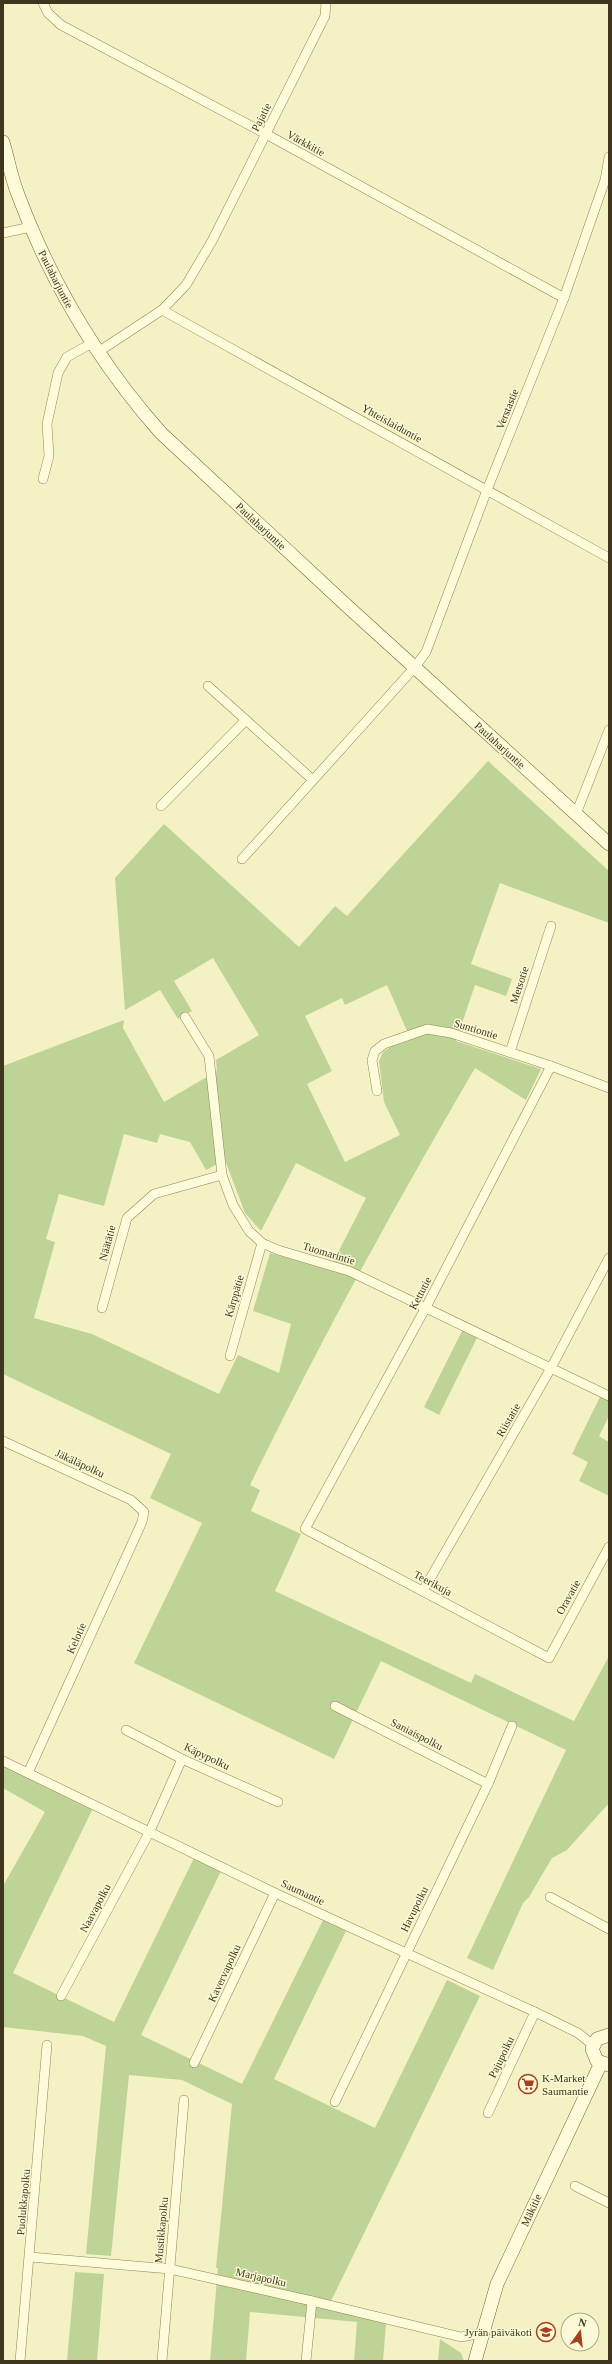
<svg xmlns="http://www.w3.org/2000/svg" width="612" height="2364" viewBox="0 0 612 2364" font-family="Georgia,serif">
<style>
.green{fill:#bdd496;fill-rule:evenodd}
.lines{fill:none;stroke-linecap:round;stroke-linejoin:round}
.street-casing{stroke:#918457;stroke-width:10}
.secondary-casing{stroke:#73653a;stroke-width:14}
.street{stroke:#fdfbd9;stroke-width:9}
.secondary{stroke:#fdfbd9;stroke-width:13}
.labels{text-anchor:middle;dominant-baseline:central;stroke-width:3;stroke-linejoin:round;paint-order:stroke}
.street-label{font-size:11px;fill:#3f361d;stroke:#faf8d5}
.poi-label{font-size:11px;fill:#3f361d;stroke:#faf8d5;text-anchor:start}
</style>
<rect width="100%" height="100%" fill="#f4f1c4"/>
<!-- green -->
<g class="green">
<path d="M488,761L609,871V923L500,883L471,964L512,979L506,996L475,985L456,1041L541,1069L526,1100L475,1068C395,1205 319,1343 250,1485L260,1490L251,1511L301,1534L275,1591L471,1683L475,1674L574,1721L609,1656V1803L567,1850L552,1858L529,1897L523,1903L493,1970L467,1958L566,1750L381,1661L334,1759L134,1663L202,1523L150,1498L171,1454L3,1374V1066L124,1020L123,1028L164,1102L217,1071L216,1060L259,1035L213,958L174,981L192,1011L178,1019L160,990L125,1010L115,878L164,824L299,947L335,906L347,916ZM387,985L411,1040L392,1046L383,1052L379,1061L384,1102L400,1135L345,1162L307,1084L332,1071L305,1016L342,998L345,1005ZM124,1134L157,1143L160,1134L190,1142L206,1170L225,1160L245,1213L261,1231L296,1163L366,1198L329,1270L270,1253L253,1311L291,1324L279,1373L238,1355L219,1394L92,1334L34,1318L55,1242L46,1239L59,1194L104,1206Z"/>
<path d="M463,1329L478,1336L439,1415L424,1407Z"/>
<path d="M600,1397L609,1401V1416L599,1436L609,1442V1496L579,1481L588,1462L572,1454Z"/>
<path d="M3,1765L93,1808L13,1973L114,2022L194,1858L221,1871L141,2035L242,2084L323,1920L346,1931L274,2079L375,2128L447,1980L480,1996L328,2307L386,2324L383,2361H354L357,2322L250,2312L246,2361H210L218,2268H216L232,2104L182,2080L129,2075L111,2256L86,2254L106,2046L83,2036L3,2027V1886L45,1812L3,1788Z"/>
<path d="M75,2272L104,2274L97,2361H67Z"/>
<path d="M440,2339L461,2353L464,2361H438Z"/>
</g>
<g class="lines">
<!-- street casing -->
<g class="street-casing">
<g id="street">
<path d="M43,3L48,13L61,25L266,134L564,298"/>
<path d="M3,233L31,227"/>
<path d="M162,310L609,558"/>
<path d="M98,352L162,310L186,285L212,241L325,16L326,3"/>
<path d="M43,479L49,456L47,424L58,373L67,357L92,343"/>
<path d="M208,686L313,780"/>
<path d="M161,806L245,721"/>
<path d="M576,814L609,730"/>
<path d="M242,859L415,667L426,652L487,490L564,298L605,180L609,157"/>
<path d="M185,1017L209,1056L222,1175L233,1205L249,1231L262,1243L278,1250L349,1271L609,1396"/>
<path d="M510,1052L551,926"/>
<path d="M551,1066L426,1307L305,1529L549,1658L609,1547"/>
<path d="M377,1091L372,1060L375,1051L384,1044L427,1029L451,1033L551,1066L609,1088"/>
<path d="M102,1308L127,1218L154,1194L222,1175"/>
<path d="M230,1356L262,1243"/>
<path d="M3,1441L131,1500L144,1512L142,1522L28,1773"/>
<path d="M423,1591L551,1368L609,1258"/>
<path d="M335,1706L488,1784"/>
<path d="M126,1730L182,1759L278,1802"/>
<path d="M3,1761L275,1893L535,2012L578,2033L593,2045"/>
<path d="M550,1897L609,1929"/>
<path d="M61,1996L150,1831L182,1759"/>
<path d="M194,2063L275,1893"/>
<path d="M335,2102L488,1784L512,1726"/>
<path d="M488,2113L535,2012"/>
<path d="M575,2186L609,2203"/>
<path d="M30,2257L170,2269L312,2301L461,2337L482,2333"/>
<path d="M20,2361L47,2045"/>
<path d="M162,2361L184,2100"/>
<path d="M306,2361L312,2301"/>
</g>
</g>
<!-- secondary casing -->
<g class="secondary-casing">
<g id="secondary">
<path d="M3,142C8,159 11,176 17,192C50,281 98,362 161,433L346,605L609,844"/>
<path d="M609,2035L597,2039L592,2049L597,2061L609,2065"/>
<path d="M475,2361L497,2284L601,2063"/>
</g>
</g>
<!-- street -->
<use href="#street" class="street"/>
<!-- secondary -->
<use href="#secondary" class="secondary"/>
</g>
<!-- icons -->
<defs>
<g id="supermarket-ring" transform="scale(1)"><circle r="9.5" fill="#faf8d5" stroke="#a83f1f" stroke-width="1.5"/><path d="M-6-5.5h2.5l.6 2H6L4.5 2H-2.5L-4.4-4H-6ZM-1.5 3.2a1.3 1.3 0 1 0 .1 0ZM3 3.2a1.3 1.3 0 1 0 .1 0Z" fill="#a83f1f"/></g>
<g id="school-ring" transform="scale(1)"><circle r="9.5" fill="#faf8d5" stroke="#a83f1f" stroke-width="1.5"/><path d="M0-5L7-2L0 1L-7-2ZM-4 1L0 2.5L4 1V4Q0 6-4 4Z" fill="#a83f1f"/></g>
</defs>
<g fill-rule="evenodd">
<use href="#supermarket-ring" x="528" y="2084"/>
<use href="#school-ring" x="546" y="2332"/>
</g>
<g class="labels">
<!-- street labels -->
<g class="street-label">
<text transform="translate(261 117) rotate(-63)">Pajatie</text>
<text transform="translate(306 143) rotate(29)">Värkkitie</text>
<text transform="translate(56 279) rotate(63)">Paulaharjuntie</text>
<text transform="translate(507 409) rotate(-68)">Verstastie</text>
<text transform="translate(392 423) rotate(29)">Yhteislaiduntie</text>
<text transform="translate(261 526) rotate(43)">Paulaharjuntie</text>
<text transform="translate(500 745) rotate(42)">Paulaharjuntie</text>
<text transform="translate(519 985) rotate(-72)">Metsotie</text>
<text transform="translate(476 1029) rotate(17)">Suntiontie</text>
<text transform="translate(107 1243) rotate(-75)">Näätätie</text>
<text transform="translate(329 1253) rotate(17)">Tuomarintie</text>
<text transform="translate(420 1293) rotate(-62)">Kettutie</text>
<text transform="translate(234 1296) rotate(-74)">Kärppätie</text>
<text transform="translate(508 1420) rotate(-60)">Riistatie</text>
<text transform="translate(80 1463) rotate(25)">Jäkäläpolku</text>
<text transform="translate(433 1583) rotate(28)">Teerikuja</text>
<text transform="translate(568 1597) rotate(-61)">Oravatie</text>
<text transform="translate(76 1638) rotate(-66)">Kelotie</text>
<text transform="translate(417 1734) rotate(27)">Saniaispolku</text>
<text transform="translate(207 1756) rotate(25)">Käpypolku</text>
<text transform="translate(303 1892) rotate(25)">Saumantie</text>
<text transform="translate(95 1908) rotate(-62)">Naavapolku</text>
<text transform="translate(414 1909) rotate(-64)">Havupolku</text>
<text transform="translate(224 1973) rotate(-65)">Kavervapolku</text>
<text transform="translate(501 2057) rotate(-64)">Pajupolku</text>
<text transform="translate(23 2202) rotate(-85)">Puolukkapolku</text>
<text transform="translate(531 2210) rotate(-65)">Mäkitie</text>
<text transform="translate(161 2230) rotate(-85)">Mustikkapolku</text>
<text transform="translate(261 2277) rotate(13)">Marjapolku</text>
</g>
<!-- poi labels -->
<g class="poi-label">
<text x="542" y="2078">K-Market<tspan x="542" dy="13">Saumantie</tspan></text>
<text x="532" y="2332" text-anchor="end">Jyrän päiväkoti</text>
</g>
</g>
<!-- border -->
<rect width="612" height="2364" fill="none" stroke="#3f361d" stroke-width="8"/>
<!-- north arrow -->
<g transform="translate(580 2332) rotate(15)"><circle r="19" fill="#faf8d5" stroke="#afaa8b"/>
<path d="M0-3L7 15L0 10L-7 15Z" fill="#a83f1f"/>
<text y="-6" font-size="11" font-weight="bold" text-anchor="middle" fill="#3f361d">N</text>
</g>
</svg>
